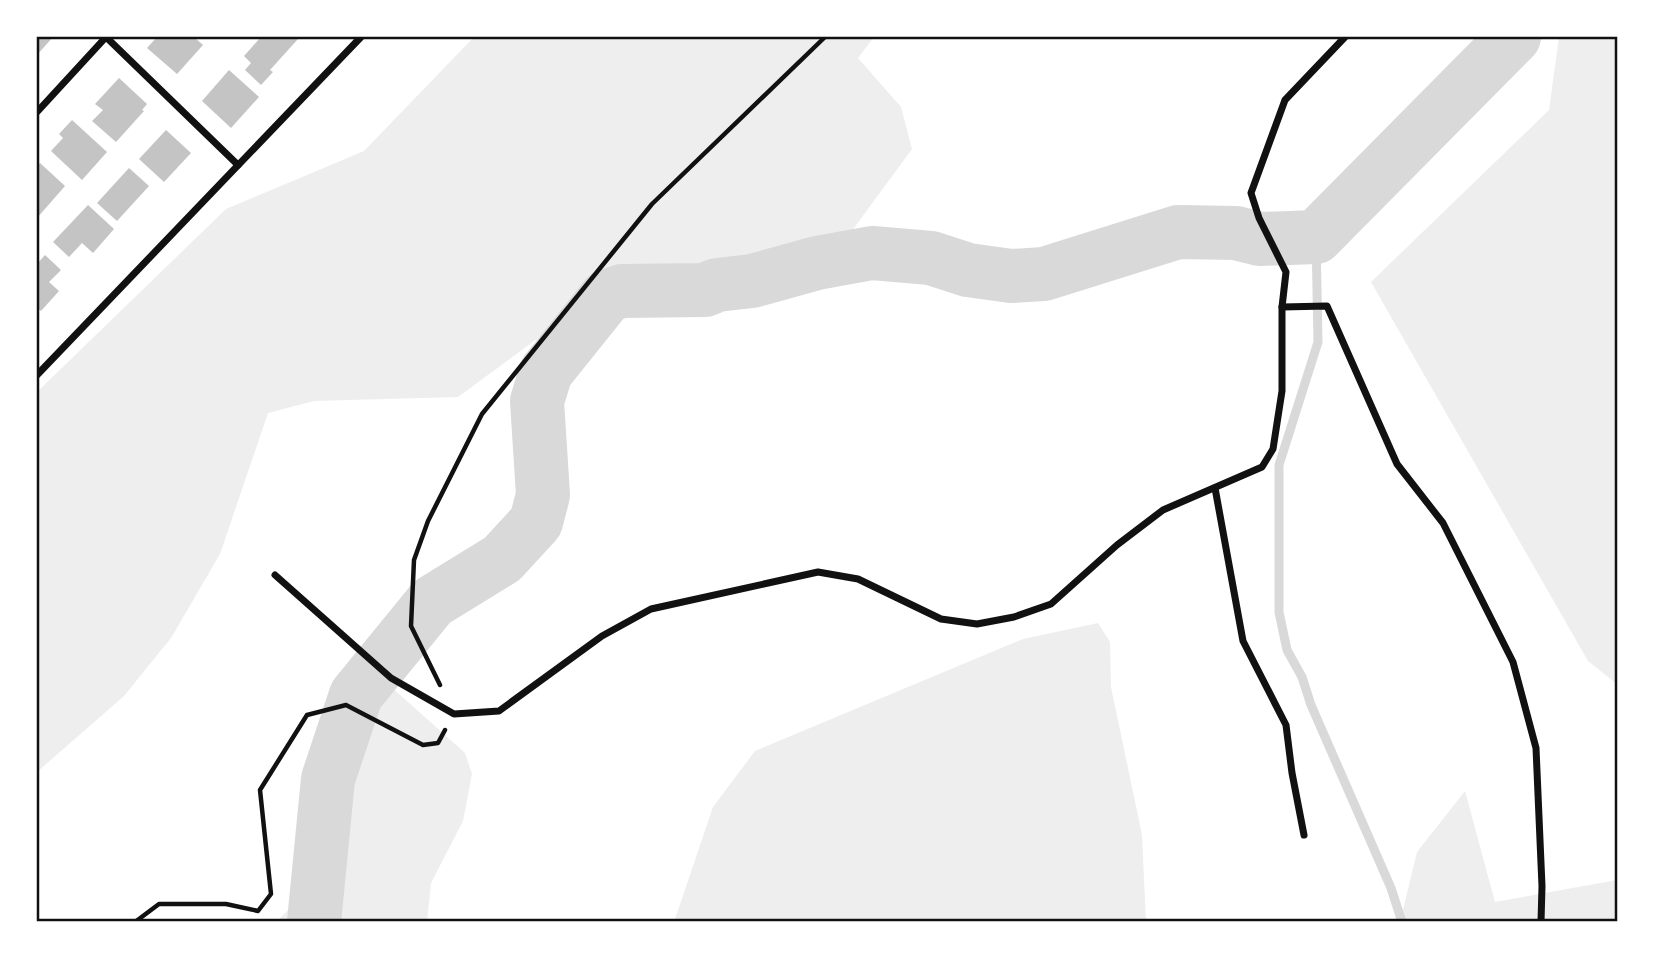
<svg xmlns="http://www.w3.org/2000/svg" width="1654" height="959" viewBox="0 0 1654 959" font-family="Helvetica,sans-serif">
<style>
.green{fill:#eee}
.lines{fill:none;stroke-linecap:round;stroke-linejoin:round}
.stream{stroke:#d9d9d9;stroke-width:9}
.river{stroke:#d9d9d9;stroke-width:54}
.building{fill:#c4c4c4}
.path{stroke:#111;stroke-width:4.5}
.minor{stroke:#111;stroke-width:7}
.neatline{fill:none;stroke:#111;stroke-width:2.5}
</style>
<rect width="100%" height="100%" fill="#fff"/>
<!-- green -->
<g class="green">
<path d="M474,37H874L858,58L901,107L912,149L851,232L828,250L625,274L458,397L314,401L268,413L220,554L171,638L124,696L37,772V392L226,209L364,151Z"/>
<path d="M1559,37H1617V684L1588,661L1371,282L1549,110Z"/>
<path d="M1098,623L1110,642L1111,687L1142,835L1146,922H674L713,807L755,751L1023,639Z"/>
<path d="M389,685L465,753L472,774L463,821L431,883L427,922H276L299,899L309,878L303,810L332,729Z"/>
<path d="M1465,791L1495,902L1617,880V922H1400L1417,852Z"/>
</g>
<g class="lines">
<!-- stream -->
<path class="stream" d="M1316,237L1318,342L1279,465V612L1287,650L1302,677L1311,705L1391,888L1402,922"/>
<!-- river -->
<path class="river" d="M314,922L328,779L356,695L432,602L502,559L536,522L543,495L537,401L546,372L607,296L622,291L705,290L717,285L752,281L817,263L872,253L931,258L968,270L1011,276L1044,274L1178,232L1236,233L1260,239L1316,237L1514,37"/>
</g>
<!-- building -->
<g class="building">
<path d="M37,37H53L37,55Z"/>
<path d="M157,37H194L203,45L177,74L147,48Z"/>
<path d="M261,37H296L298,39L270,70L273,72L261,85L245,70L251,63L244,56Z"/>
<path d="M229,70L259,97L231,128L202,101Z"/>
<path d="M119,78L147,104L142,110L144,111L116,142L92,121L103,110L95,104Z"/>
<path d="M72,120L107,152L82,180L51,151L63,138L59,134Z"/>
<path d="M166,130L191,153L164,182L139,159Z"/>
<path d="M40,163L65,186L37,218V167Z"/>
<path d="M129,168L149,186L117,221L97,203Z"/>
<path d="M88,205L114,229L93,253L82,243L69,257L53,242Z"/>
<path d="M45,255L61,270L49,282L59,291L41,311L37,308V264Z"/>
</g>
<g class="lines">
<!-- path -->
<g class="path">
<path d="M440,685L411,626L414,560L428,521L482,414L652,204L825,37"/>
<path d="M135,922L159,904H226L258,911L271,894L260,790L307,715L346,705L423,745L438,743L445,730"/>
</g>
<!-- minor -->
<g class="minor">
<path d="M106,37L238,165"/>
<path d="M37,112L106,37"/>
<path d="M1282,307L1327,306L1397,464L1443,523L1513,662L1536,748L1542,886L1541,922"/>
<path d="M37,375L361,37"/>
<path d="M1215,488L1243,641L1286,725L1292,773L1304,835"/>
<path d="M275,575L391,678L454,714L499,711L602,636L651,609L818,572L858,579L941,619L977,624L1014,617L1051,604L1117,545L1163,510L1262,467L1273,449L1282,391V307L1286,272L1259,218L1251,193L1285,100L1345,37"/>
</g>
</g>
<!-- border -->
<rect width="1654" height="959" fill="none" stroke="#ffffff" stroke-width="77"/>
<rect x="38" y="38" width="1578" height="882" class="neatline"/>
</svg>
